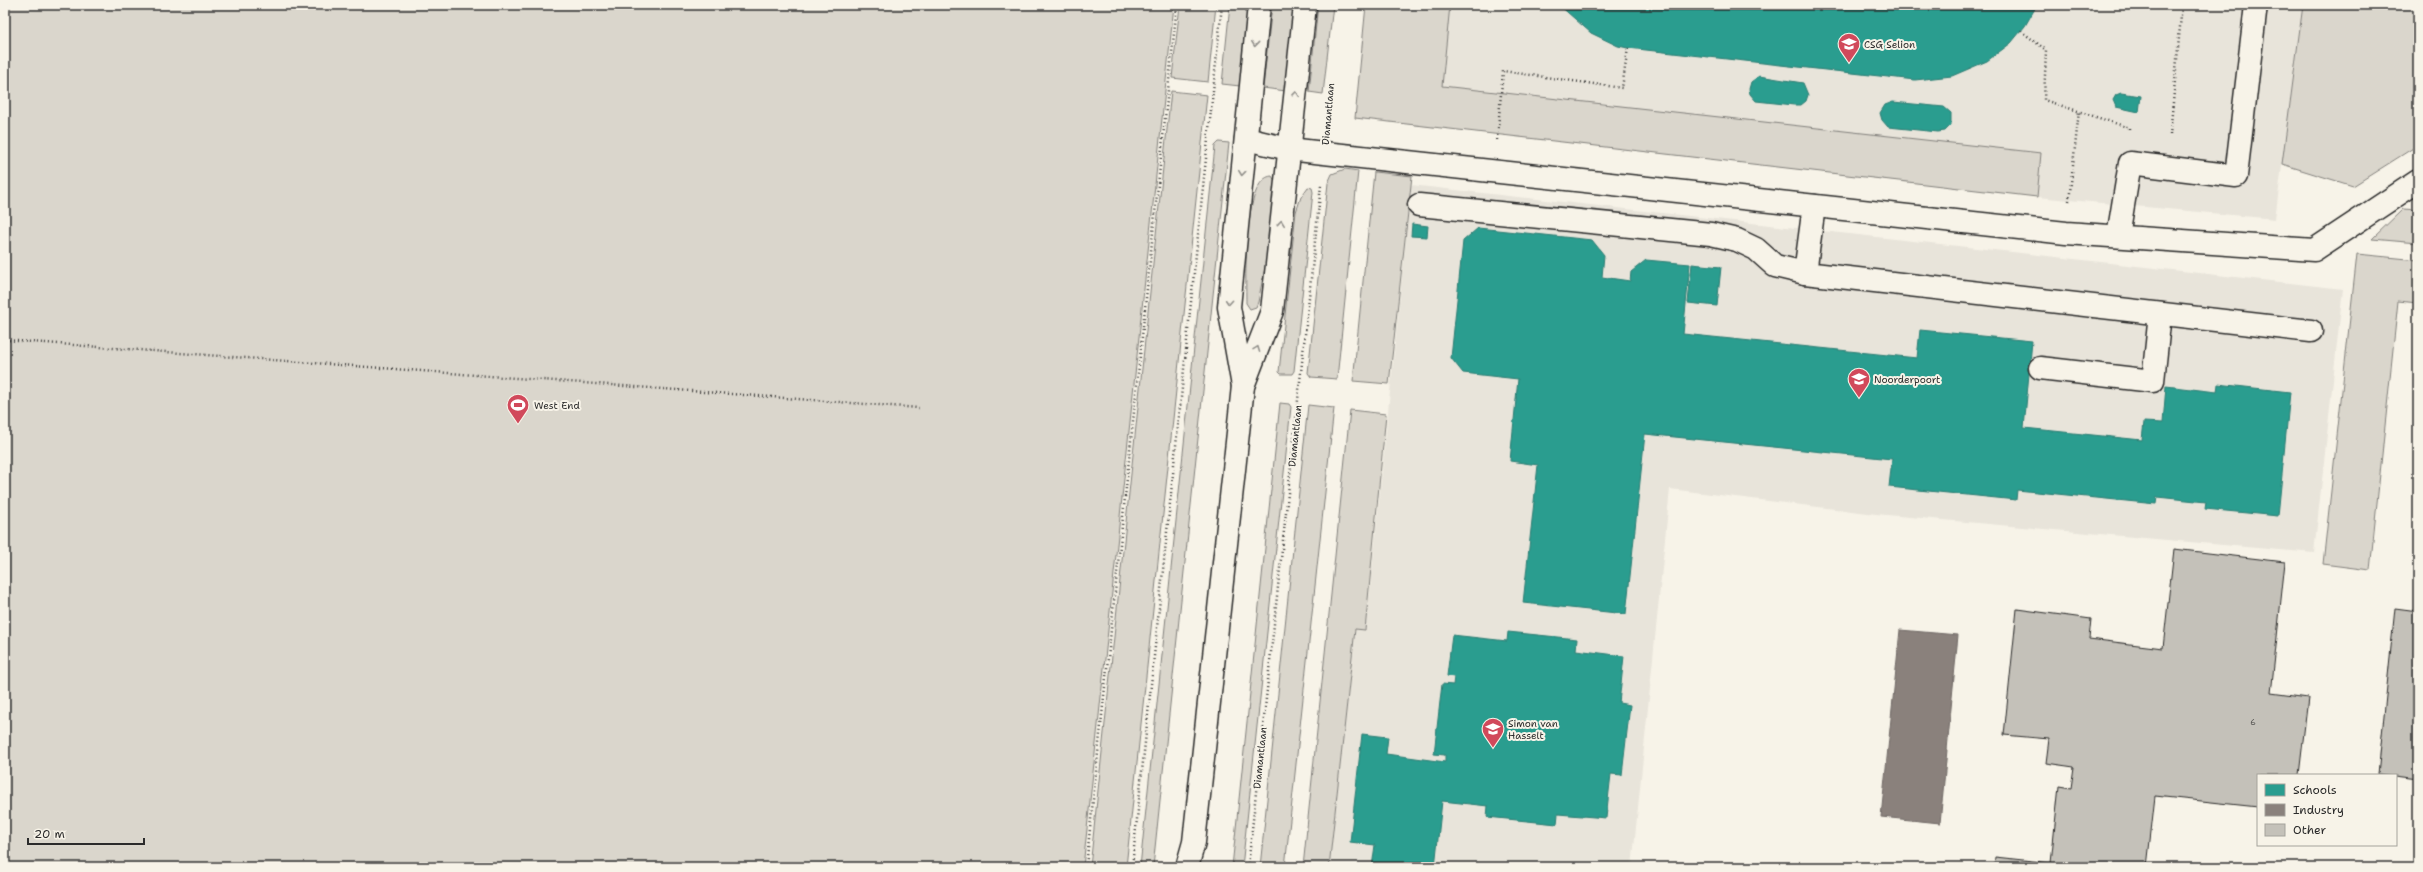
<svg xmlns="http://www.w3.org/2000/svg" width="2423" height="872" viewBox="0 0 2423 872" font-family="'Shantell Sans',sans-serif">
<style>
.built{fill:#e8e4da}
.green{fill:#dad6cc;stroke:#82807c}
.schools{fill:#2a9d8f;stroke:#2a7b71}
.industry{fill:#8a817c;stroke:#6e6764}
.building{fill:#c4c1b9;stroke:#2b2b2b}
.lines{fill:none;stroke-linecap:round;stroke-linejoin:round}
.service-casing{stroke:#2b2b2b;stroke-width:25}
.tertiary-casing{stroke:#2b2b2b;stroke-width:25}
.path{stroke:#2b2b2b;stroke-width:2.5;stroke-dasharray:1 3;stroke-linecap:butt}
.service{stroke:#f7f3e8;stroke-width:22}
.tertiary{stroke:#f7f3e8;stroke-width:22}
.oneway{stroke:#918f8a}
.labels{text-anchor:middle;dominant-baseline:central;stroke-width:4;stroke-linejoin:round;paint-order:stroke}
.number-label{font-size:8px;fill:#51504e}
.poi-label{font-size:10px;fill:#2b2b2b;stroke:#f7f3e8;text-anchor:start}
.street-label{font-size:10px;fill:#2b2b2b;stroke:#f7f3e8}
</style>
<rect width="100%" height="100%" fill="#f7f3e8"/>
<filter id="ink" filterUnits="userSpaceOnUse"><feTurbulence type="fractalNoise" baseFrequency=".025" numOctaves="2"/><feDisplacementMap in="SourceGraphic" scale="8" xChannelSelector="R" yChannelSelector="G"/><feConvolveMatrix kernelMatrix="1 2 1 2 8 2 1 2 1" color-interpolation-filters="sRGB"/></filter>
<g filter="url(#ink)">
<!-- built -->
<g class="built">
<path d="M1409,5H2303L2275,219L2037,197L1396,123Z"/>
<path d="M1411,185L2343,289L2314,553L1876,514L1670,489L1632,867H1329L1355,629L1365,630L1369,598Z"/>
</g>
<!-- green -->
<g class="green">
<path d="M5,5H1174L1083,867H5Z"/>
<path d="M1180,5H1216L1208,82L1172,78Z"/>
<path d="M1230,5H1248L1240,86L1222,84Z"/>
<path d="M1272,5H1295L1286,91L1263,88Z"/>
<path d="M1318,5H1333L1323,94L1309,92Z"/>
<path d="M1366,5H1450L1442,86L2041,153L2037,197L1355,118Z"/>
<path d="M2303,5H2418V145L2353,186L2282,164Z"/>
<path d="M1171,91L1207,95L1126,867H1090Z"/>
<path d="M1219,142L1229,143L1153,867H1140L1215,146Z"/>
<path d="M1345,169L1358,171L1337,379L1311,377L1308,373L1328,183L1332,174Z"/>
<path d="M1374,172L1412,176L1389,384L1353,381Z"/>
<path d="M1272,176L1275,181L1267,258L1258,302L1256,307L1250,309L1246,303C1246,282 1242,177 1272,176Z"/>
<path d="M1308,187L1312,188L1313,192L1294,371L1292,374H1281L1279,372L1296,212L1301,197Z"/>
<path d="M2403,209L2418,210V243L2372,239Z"/>
<path d="M2357,254L2418,260V303L2398,301L2370,570L2323,564Z"/>
<path d="M1280,403L1289,404L1291,407L1242,867H1232Z"/>
<path d="M1308,405L1334,408L1285,867H1260Z"/>
<path d="M1350,410L1386,414L1365,630L1355,629L1329,867H1303Z"/>
</g>
<!-- schools -->
<g class="schools">
<path d="M1559,5H2037L2025,26L2011,43L1987,61L1952,76L1915,80L1628,48L1618,46L1591,33Z"/>
<path d="M1759,76L1803,83L1808,95L1806,101L1801,105H1794L1756,101L1750,94L1749,89L1751,82Z"/>
<path d="M2121,93L2141,96L2139,112L2116,107L2113,100L2116,95Z"/>
<path d="M1893,102L1944,107L1951,113V125L1945,131L1938,132L1888,127L1882,120L1880,113L1885,105Z"/>
<path d="M1412,224L1428,226L1427,237L1411,236Z"/>
<path d="M1478,228L1592,240L1604,255L1602,277L1630,281L1631,272L1646,260L1690,264L1683,334L1917,358L1920,330L2032,341L2024,428L2142,440L2144,422L2163,423L2166,386L2217,392L2218,384L2290,392L2278,516L2205,509L2206,502L2157,497L2156,504L2017,490L2016,500L1889,487L1892,459L1645,434L1626,614L1523,603L1538,465L1510,461L1518,379L1463,373L1451,358L1463,241Z"/>
<path d="M1692,264L1721,267L1717,306L1688,303Z"/>
<path d="M1508,632L1577,639L1576,650L1624,656L1619,703L1630,705L1622,775L1611,774L1606,818L1558,814L1557,824L1487,817L1488,806L1442,801L1435,867H1372L1375,845L1350,842L1362,734L1388,737L1386,754L1445,762V755L1434,754L1442,684L1453,685L1454,677L1447,676L1452,635L1507,641Z"/>
</g>
<!-- industry -->
<path class="industry" d="M1900,630L1958,635L1940,823L1881,817Z"/>
<!-- building -->
<g class="building">
<path d="M2174,549L2285,562L2271,693L2308,698L2299,775H2258V807L2155,796L2147,867H1994L1995,857L2051,863L2059,786L2071,788L2074,767L2046,763L2049,739L2004,735L2017,609L2091,619L2089,639L2163,648Z"/>
<path d="M2395,608L2418,611V779L2378,774Z"/>
</g>
<g class="lines">
<!-- service casing -->
<g class="service-casing">
<g id="service">
<path d="M1246,139L1289,149L1324,153L2066,233L2314,250L2418,181"/>
<path d="M1419,205L1711,234L1737,240L1756,249L1775,266L1805,273"/>
<path d="M1814,206L1805,273L2311,331"/>
<path d="M2118,236L2130,163L2236,176L2256,5"/>
<path d="M2040,368L2153,381L2160,314"/>
</g>
</g>
<!-- tertiary casing -->
<g class="tertiary-casing">
<g id="tertiary">
<path d="M1243,386L1229,307L1259,5"/>
<path d="M1187,867L1194,842L1243,386L1272,311L1305,5"/>
</g>
</g>
<!-- path -->
<g class="path">
<path d="M2021,31L2046,50L2044,100L2130,128V132"/>
<path d="M2170,135L2182,5"/>
<path d="M1497,140L1503,71L1622,88L1628,48"/>
<path d="M2069,201L2079,111"/>
<path d="M5,340L919,408"/>
<path d="M1086,867L1177,5"/>
<path d="M1132,867L1222,5"/>
<path d="M1248,867L1321,185"/>
</g>
<!-- service -->
<use href="#service" class="service"/>
<!-- tertiary -->
<use href="#tertiary" class="tertiary"/>
</g>
<!-- one-way arrows -->
<defs><path id="oneway-chevron" d="M-2-3.5L2.5 0L-2 3.5" fill="none" stroke-width="1.6" stroke-linecap="round" stroke-linejoin="round"/></defs>
<g class="oneway">
<use href="#oneway-chevron" transform="translate(1255 44) rotate(96)"/>
<use href="#oneway-chevron" transform="translate(1296 94) rotate(-84)"/>
<use href="#oneway-chevron" transform="translate(1242 173) rotate(96)"/>
<use href="#oneway-chevron" transform="translate(1281 223) rotate(-84)"/>
<use href="#oneway-chevron" transform="translate(1229 302) rotate(94)"/>
<use href="#oneway-chevron" transform="translate(1257 349) rotate(-69)"/>
</g>
</g>
<!-- icons -->
<defs>
<g id="university-pin" transform="scale(1.15)"><path d="M0 17L-7.5 6A9.5 9.5 0 1 1 7.5 6Z" fill="#d1495b" stroke="#f7f3e8"/><path d="M0-5L7-2L0 1L-7-2ZM-4 1L0 2.5L4 1V4Q0 6-4 4Z" fill="#fff"/></g>
<g id="stadium-pin" transform="scale(1.15)"><path d="M0 17L-7.5 6A9.5 9.5 0 1 1 7.5 6Z" fill="#d1495b" stroke="#f7f3e8"/><path d="M0-5a6.5 5 0 1 0 0 10a6.5 5 0 1 0 0-10ZM-3.5-1.8h7v3.6h-7Z" fill="#fff"/></g>
</defs>
<g fill-rule="evenodd">
<use href="#university-pin" x="1849" y="44"/>
<use href="#university-pin" x="1859" y="379"/>
<use href="#stadium-pin" x="518" y="405"/>
<use href="#university-pin" x="1493" y="729"/>
</g>
<g class="labels">
<!-- number labels -->
<g class="number-label">
<text x="2253" y="722">6</text>
</g>
<!-- poi labels -->
<g class="poi-label">
<text x="1864" y="44">CSG Selion</text>
<text x="1874" y="379">Noorderpoort</text>
<text x="534" y="405">West End</text>
<text x="1508" y="723">Simon van<tspan x="1508" dy="12">Hasselt</tspan></text>
</g>
<!-- street labels -->
<g class="street-label">
<text transform="translate(1328 114) rotate(-85)">Diamantlaan</text>
<text transform="translate(1295 436) rotate(-84)">Diamantlaan</text>
<text transform="translate(1260 758) rotate(-84)">Diamantlaan</text>
</g>
</g>
<!-- margin -->
<rect width="2423" height="872" fill="none" stroke="#f7f3e8" stroke-width="20"/>
<rect x="10" y="10" width="2403" height="852" fill="none" stroke="#2b2b2b" stroke-width="1.5" filter="url(#ink)"/>
<!-- legend -->
<rect x="2257" y="774" width="140" height="72" fill="#f7f3e8" stroke="#a5a39c"/>
<rect x="2265" y="784" width="20" height="12" fill="#2a9d8f" stroke="#a5a39c"/>
<text x="2293" y="794" font-size="12" fill="#2b2b2b">Schools</text>
<rect x="2265" y="804" width="20" height="12" fill="#8a817c" stroke="#a5a39c"/>
<text x="2293" y="814" font-size="12" fill="#2b2b2b">Industry</text>
<rect x="2265" y="824" width="20" height="12" fill="#c4c1b9" stroke="#a5a39c"/>
<text x="2293" y="834" font-size="12" fill="#2b2b2b">Other</text>
<!-- scale -->
<path d="M28 838v6h116v-6" fill="none" stroke="#2b2b2b" stroke-width="2"/>
<text x="34" y="838" font-size="12" fill="#2b2b2b" stroke="#f7f3e8" stroke-width="3" paint-order="stroke">20 m</text>
</svg>
